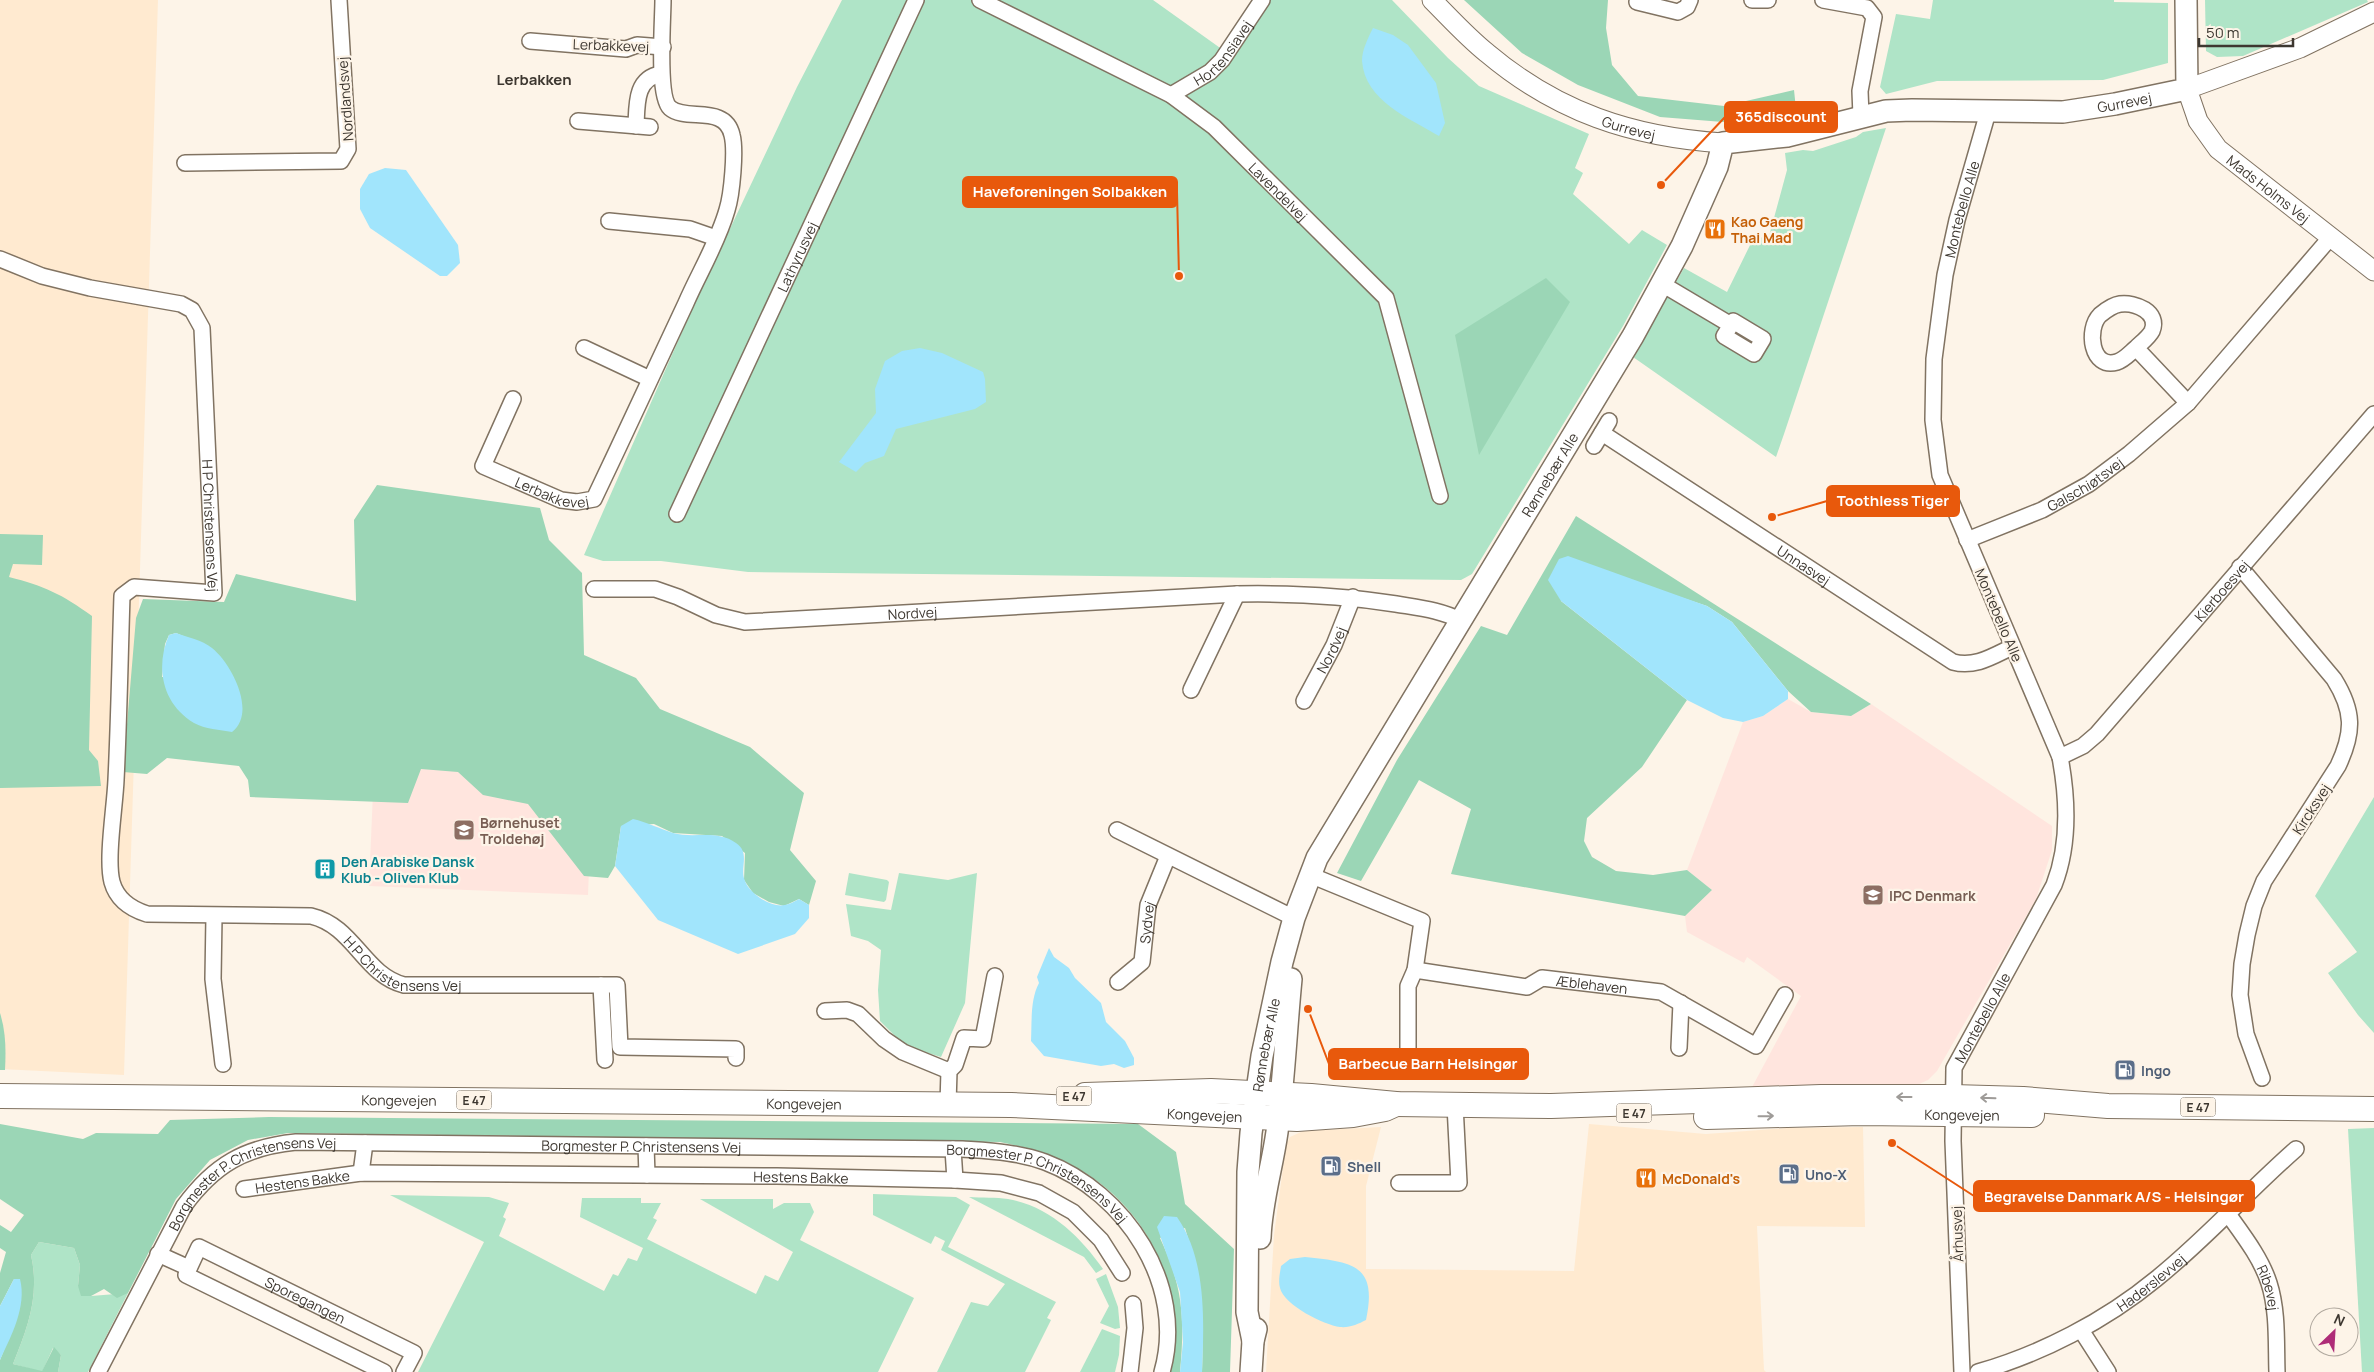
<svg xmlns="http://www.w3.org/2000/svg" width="2374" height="1372" viewBox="0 0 2374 1372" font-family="Manrope,sans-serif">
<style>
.built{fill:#ffead0}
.education{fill:#ffe5de}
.green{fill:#afe4c7}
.forest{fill:#9bd6b6;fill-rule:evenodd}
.water{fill:#a1e5fc}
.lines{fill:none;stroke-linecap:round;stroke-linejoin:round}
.minor-casing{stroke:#817362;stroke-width:18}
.tertiary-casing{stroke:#817362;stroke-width:21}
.secondary-casing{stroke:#817362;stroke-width:24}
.primary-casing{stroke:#817362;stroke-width:26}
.minor{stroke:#fff;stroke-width:15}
.tertiary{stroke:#fff;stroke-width:19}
.secondary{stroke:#fff;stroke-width:21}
.primary{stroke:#fff;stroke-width:24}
.oneway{stroke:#9e9b98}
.labels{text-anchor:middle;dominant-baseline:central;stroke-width:4.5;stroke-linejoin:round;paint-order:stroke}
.shield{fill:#fdf4e8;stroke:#777067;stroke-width:1}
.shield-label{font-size:12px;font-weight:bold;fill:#3d3730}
.street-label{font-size:14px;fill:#3d3730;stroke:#fdf4e8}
.food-label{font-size:14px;font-weight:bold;fill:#c56008;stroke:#fdf4e8;text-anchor:start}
.education-label{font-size:14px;font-weight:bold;fill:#785e54;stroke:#fdf4e8;text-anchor:start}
.culture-label{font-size:14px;font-weight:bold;fill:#0d838f;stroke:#fdf4e8;text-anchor:start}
.service-label{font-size:14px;font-weight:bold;fill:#4e5e75;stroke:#fdf4e8;text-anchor:start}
.neighbourhood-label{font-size:15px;font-weight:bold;fill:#3d3730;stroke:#fdf4e8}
.leader{fill:none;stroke:#e8590c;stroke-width:2}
.callout-dot{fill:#e8590c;stroke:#fdf4e8;stroke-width:2}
.callout{fill:#e8590c;stroke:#e8590c;stroke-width:2}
.callout-label{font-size:15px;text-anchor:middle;font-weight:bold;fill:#fff}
</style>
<rect width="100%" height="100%" fill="#fdf4e8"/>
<!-- built -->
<g class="built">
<path d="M0,0H158L124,1075L0,1069Z"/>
<path d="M1589,1124L1706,1134L1787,1128L1863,1127L1865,1227L1757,1226L1764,1370L1766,1372H1266L1274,1235L1286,1145L1290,1137L1303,1131L1381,1127L1366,1186V1269L1574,1271Z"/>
</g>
<!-- education -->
<g class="education">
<path d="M1788,699L1811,712L1851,716L1871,704L2052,826V850L2036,899L1937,1071L1928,1080L1917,1085L1751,1089L1801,996L1747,957L1744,963L1687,932L1685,916L1712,890L1687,870L1743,722L1763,716Z"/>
<path d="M425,748L494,756L589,869L588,895L369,886L373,792Z"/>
</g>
<!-- green -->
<g class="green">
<path d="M842,0H1153L1223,50L1254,0H1392L1448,58L1479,86L1589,134L1575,168L1583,173L1573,194L1629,244L1642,230L1667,245L1623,326L1472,574L1461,580L748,572L661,561H603L584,555L693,307L797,87Z"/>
<path d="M1933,0H2114V2L2168,3V63L2103,80L1937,81L1886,94L1880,87L1896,14L1930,19Z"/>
<path d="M2205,0H2367L2368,2L2243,56L2217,57L2206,51Z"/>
<path d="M1886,128L1784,434L1776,457L1633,357L1684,268L1727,292L1755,235L1768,240L1787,170L1785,153L1803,150L1813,151L1856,137L1863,132Z"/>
<path d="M2374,797V1033L2358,1015L2328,973L2357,952L2315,896Z"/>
<path d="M849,873L887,880L889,882L886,900L884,902L845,895Z"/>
<path d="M899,873L948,880L977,873L965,1003L941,1057L905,1046L880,1021L878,990L881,950L868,941L851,936L846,904L891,910Z"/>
<path d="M2374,1128V1372H2362L2348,1129Z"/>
<path d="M873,1194L956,1197L970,1205L948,1247L1056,1302L1047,1318L1051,1320L1025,1372H937L971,1302L988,1306L1005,1284L941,1250L945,1241L935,1236L931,1244L873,1215Z"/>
<path d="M390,1195L489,1197L509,1203L503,1217L506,1219L499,1236L604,1291L613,1274L618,1276L628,1258L637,1261L643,1248L580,1217L582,1198H641V1203H661L653,1218L657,1220L647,1239L756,1294L765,1275L778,1281L793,1252L700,1199H773V1209L784,1203H810L814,1212L800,1240L914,1298L878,1372H418L484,1242Z"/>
<path d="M969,1197C982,1198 996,1197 1008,1199C1049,1206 1080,1236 1103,1269L1096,1273L1084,1257Z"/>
<path d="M39,1242L74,1248L80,1265L78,1286L91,1296L128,1293L88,1372H58L61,1355L53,1348L42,1372L13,1364C28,1327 40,1295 31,1255Z"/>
<path d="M1106,1274L1118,1307L1120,1328L1115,1329L1100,1323L1109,1306L1096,1279Z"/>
<path d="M1102,1329L1120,1336L1119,1355L1115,1372H1080Z"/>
</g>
<!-- forest -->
<g class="forest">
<path d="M1464,0H1608L1606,28L1612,65L1638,96L1724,106L1794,90L1796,109L1723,122L1660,117L1578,85L1522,53Z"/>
<path d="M1546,278L1570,302L1479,455L1455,335Z"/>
<path d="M377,485L540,508L549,540L582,573L584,655L636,678L660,709L750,747L804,793L790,850L816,881L809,905L799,899L784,906L769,902L753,893L744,880L745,853L722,836L673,833L654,824L621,826L615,866L608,878L584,876L528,804L483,795L458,772L421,769L408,803L250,797L248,780L239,766L167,758L147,774L123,772L136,618L143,599L224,602L236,574L356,601L354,520ZM176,633L211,648L234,678L162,677L165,644L169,635Z"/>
<path d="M1576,516L1871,704L1851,716L1811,712L1788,691L1732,622L1707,606L1650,587L1561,601L1687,700L1642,767L1587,818L1584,841L1592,857L1616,871L1653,875L1687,870L1712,890L1685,916L1451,874L1471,809L1419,780L1361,881L1337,873L1397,760L1481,626L1507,635Z"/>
<path d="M0,534L43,535L42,565L13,564L9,577C44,586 62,594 92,616L89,750L98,761L101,786L0,788Z"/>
<path d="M0,1013C6,1032 6,1051 5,1070H0Z"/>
<path d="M269,1117L1138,1124L1176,1152L1185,1204L1234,1249L1230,1372H1202C1204,1317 1201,1280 1185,1228L1160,1238C1183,1287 1185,1318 1180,1372H1171C1187,1284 1146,1202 1066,1162C1045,1152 1023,1147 1000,1142L288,1133L248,1140L210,1160L176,1199L128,1293L117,1298L104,1289L91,1296H81L78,1286L80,1265L74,1248L39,1242L31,1255C40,1295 28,1327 13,1364L42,1371L54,1347L61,1355L58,1372H0V1360L4,1350L14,1279L0,1306V1273L6,1252L0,1248V1225L11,1232L24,1215L0,1199V1124L83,1139L96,1133L158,1134L170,1120Z"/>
</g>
<!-- water -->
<g class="water">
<path d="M1373,28L1393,35L1408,45L1436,83L1445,123L1439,136C1409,118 1365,101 1362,61C1362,50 1368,38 1373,28Z"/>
<path d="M385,168L406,170L458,245L460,263L447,276H440L370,228L360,209V189L369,174Z"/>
<path d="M920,348L942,353L983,372L985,379L986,402L975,409L896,429L884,456L865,463L856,472L839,462L876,413L875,389L885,361L902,351Z"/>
<path d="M1568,556L1707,606L1732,622L1788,691V699L1763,716L1743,722L1723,718L1687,700L1561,601L1548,580L1559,559Z"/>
<path d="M176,633C187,637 202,640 212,648C232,664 257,713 232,732C220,730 205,729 194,723C162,704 155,667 169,635Z"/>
<path d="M633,819C647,822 660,829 673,833C694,839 717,829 736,843C751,853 739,868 745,881C750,894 771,908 785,905C790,904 795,901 799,899L809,905V918L795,934L738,954L658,920L615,866L621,826Z"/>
<path d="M1049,948L1054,957L1069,968L1075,978L1101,1003L1106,1022L1125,1041L1134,1058V1065L1124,1068L1114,1064L1101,1066L1044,1056L1031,1041C1032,1022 1030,1000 1039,983L1037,977Z"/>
<path d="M1164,1216L1177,1217C1207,1260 1204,1322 1202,1372H1180L1183,1342L1180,1292L1157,1227Z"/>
<path d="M1305,1257C1352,1262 1378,1264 1366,1320C1358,1324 1350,1328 1340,1327C1324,1325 1284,1305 1280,1288C1278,1281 1280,1273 1281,1266L1290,1259Z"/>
<path d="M14,1279H20C27,1307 11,1336 0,1360V1306Z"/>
</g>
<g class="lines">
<!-- minor casing -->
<g class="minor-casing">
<g id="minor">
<path id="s1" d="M980,0L1171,95L1214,127L1386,298L1440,496"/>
<path d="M1752,0H1768"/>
<path d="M1823,0L1867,8L1874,17L1860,91L1861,116"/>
<path d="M1637,2L1678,12L1687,7L1690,0"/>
<path d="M530,41L626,49L637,45L663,47"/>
<path id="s2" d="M1171,95L1210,72L1222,60L1262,0"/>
<path d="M578,121L650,127"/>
<path d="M636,126C637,105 635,78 661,74"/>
<path d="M185,163L341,161L348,149L339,0"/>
<path d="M609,221L690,229L716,238"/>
<path id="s3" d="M0,259L42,276L90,288L181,304L192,310L202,328L214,593L134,587L122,596C120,657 119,719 116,780C115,806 106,859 112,882C117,900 131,909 147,914L311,916C354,926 364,975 404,985H617L620,1047L736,1049V1058"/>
<path d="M1662,284L1731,325L1733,321L1763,339L1754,354L1724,336L1731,325"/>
<path d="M584,348L650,379"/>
<path d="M2136,348C2130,353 2124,360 2117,362C2091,370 2086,329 2100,315C2106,310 2113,305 2120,304C2135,302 2160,312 2152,331C2149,337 2141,343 2136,348L2188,403"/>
<path id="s4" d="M513,399L483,466L561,500L577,502L594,499C625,434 655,369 686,303C699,273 718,242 727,210C732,194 736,150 732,135C725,104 686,122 670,108C657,96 663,20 663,0"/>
<path id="s5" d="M1602,433L1953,662C1975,668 1993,656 2012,647"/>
<path d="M1594,446L1609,421"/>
<path id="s6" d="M677,514L916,0"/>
<path id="s7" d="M1967,540L2042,510L2089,484L2129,454L2188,403L2330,238"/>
<path d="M2240,567L2334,679C2354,711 2354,732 2338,766L2264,881L2254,906L2247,935L2242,964L2240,995L2246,1034L2262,1078"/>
<path id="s8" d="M594,589H655L678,597L716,615L745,622L1237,594C1293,593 1341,595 1396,604C1420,608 1441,610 1462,621"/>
<path d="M1191,690L1237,594"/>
<path id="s9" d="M1304,701L1334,645L1353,597"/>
<path id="s10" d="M2060,757L2083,746L2097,734L2374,414"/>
<path d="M1117,830L1294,918"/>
<path d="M1310,875L1422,921L1415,970L1408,986V1064H1482"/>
<path d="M214,916L213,979L223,1064"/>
<path id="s11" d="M1415,970L1527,987L1542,978L1661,992L1756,1046L1785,995"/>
<path id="s12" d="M1118,982L1142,962L1148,905L1168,856"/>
<path d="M601,985L605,1060"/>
<path d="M825,1011L847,1010L858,1014L884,1039L903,1052L949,1071"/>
<path d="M1679,1048L1681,1003"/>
<path d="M948,1104L949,1071L955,1065L964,1038L983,1039L995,976"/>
<path d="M646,1146L647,1175"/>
<path d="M953,1149L955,1180"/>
<path d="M361,1173L365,1143"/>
<path d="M1399,1183H1459L1455,1105"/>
<path id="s13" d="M244,1189L361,1173L777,1176L955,1180L1001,1183L1039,1193L1073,1212L1101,1240L1122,1273"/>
<path id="s14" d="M2228,1214C2243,1235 2261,1258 2269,1283C2278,1311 2276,1343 2277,1372"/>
<path d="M158,1254L189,1268"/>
<path d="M2081,1330L2108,1372"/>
<path id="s15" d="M98,1372L184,1206C214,1165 245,1147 296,1142L962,1149C990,1151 1018,1152 1045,1162C1125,1192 1187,1285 1162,1372"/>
<path id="s16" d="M384,1372L186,1275L199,1247L414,1353L404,1372"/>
<path d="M1130,1372L1135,1328L1133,1304"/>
<path id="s17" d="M1962,1372L1953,1141L1954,1068L2054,885C2070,844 2068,800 2060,757L1940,475L1933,420L1934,359L1945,275L1957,220L1988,112"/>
<path id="s18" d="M1978,1372C2041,1354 2105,1321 2156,1279C2206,1239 2248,1191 2296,1149"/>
</g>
</g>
<!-- tertiary casing -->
<g class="tertiary-casing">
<g id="tertiary">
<path id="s19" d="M1432,0C1450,18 1467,37 1487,53C1557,112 1632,137 1723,143"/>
<path id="s20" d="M2374,12L2300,48L2187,89L2198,121L2218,149L2374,271"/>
</g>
</g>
<!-- secondary casing -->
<g class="secondary-casing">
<g id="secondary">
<path d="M1260,1238C1261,1203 1272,1168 1277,1132C1284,1081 1286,1030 1291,979"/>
<path id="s21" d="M1253,1341L1247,1312L1248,1172L1251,1133L1262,1056L1282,962L1294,918L1317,858L1633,336L1682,246L1717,167L1723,143L1787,136L1886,111L1912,110L2063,112L2115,104L2187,89L2186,0"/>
<path d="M1251,1372L1253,1341L1256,1329"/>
</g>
</g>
<!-- primary casing -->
<g class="primary-casing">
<g id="primary">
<path d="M1085,1095L1211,1091L1311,1096L1396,1104L1551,1106L1821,1097H1953L2023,1099L2108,1106L2374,1109"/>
<path id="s22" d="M0,1096L1011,1105L1297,1119L1353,1115L1385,1109L1396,1104"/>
<path id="s23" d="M1706,1117L1861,1113L2032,1115"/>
</g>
</g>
<!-- minor -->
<use href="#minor" class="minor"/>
<!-- tertiary -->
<use href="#tertiary" class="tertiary"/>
<!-- secondary -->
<use href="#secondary" class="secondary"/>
<!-- primary -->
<use href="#primary" class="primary"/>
</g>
<!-- one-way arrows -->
<defs><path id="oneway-shaft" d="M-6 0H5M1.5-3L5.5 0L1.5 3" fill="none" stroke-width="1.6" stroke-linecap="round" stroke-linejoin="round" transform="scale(1.25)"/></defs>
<g class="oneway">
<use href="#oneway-shaft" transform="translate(1904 1097) rotate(-180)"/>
<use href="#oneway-shaft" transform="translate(1988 1098) rotate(-178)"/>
<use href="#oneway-shaft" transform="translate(1766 1116) rotate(-1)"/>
</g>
<!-- icons -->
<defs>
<g id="restaurant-square" transform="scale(1.125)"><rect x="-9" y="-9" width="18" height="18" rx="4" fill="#e8710a" stroke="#fdf4e8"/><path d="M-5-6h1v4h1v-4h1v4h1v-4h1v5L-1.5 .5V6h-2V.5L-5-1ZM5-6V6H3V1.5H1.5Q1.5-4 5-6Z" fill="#fff"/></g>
<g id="school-square" transform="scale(1.125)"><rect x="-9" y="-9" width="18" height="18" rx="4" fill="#8d6e63" stroke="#fdf4e8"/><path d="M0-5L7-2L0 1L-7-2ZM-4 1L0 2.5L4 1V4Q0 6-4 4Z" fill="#fff"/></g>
<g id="building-square" transform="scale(1.125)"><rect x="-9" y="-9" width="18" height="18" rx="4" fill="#0f9aa8" stroke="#fdf4e8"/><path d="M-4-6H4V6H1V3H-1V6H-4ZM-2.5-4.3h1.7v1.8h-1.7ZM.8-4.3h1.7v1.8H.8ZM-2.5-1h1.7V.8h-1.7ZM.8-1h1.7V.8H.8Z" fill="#fff"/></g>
<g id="fuel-square" transform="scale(1.125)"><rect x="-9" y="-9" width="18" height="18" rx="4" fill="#5c6f8a" stroke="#fdf4e8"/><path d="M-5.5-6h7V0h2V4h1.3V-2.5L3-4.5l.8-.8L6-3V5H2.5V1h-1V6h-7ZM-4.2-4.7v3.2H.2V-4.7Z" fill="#fff"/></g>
</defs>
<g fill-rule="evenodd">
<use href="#restaurant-square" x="1715" y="229"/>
<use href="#school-square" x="464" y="830"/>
<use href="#building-square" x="325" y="869"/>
<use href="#school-square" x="1873" y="895"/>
<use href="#fuel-square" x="2125" y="1070"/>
<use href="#fuel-square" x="1331" y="1166"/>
<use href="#fuel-square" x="1789" y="1174"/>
<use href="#restaurant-square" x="1646" y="1178"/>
</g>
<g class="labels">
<!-- shield labels -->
<g class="shield">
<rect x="1056.5" y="1086.5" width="35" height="19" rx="4"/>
<rect x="456.5" y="1090.5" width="35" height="19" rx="4"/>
<rect x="2180.5" y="1097.5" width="35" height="19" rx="4"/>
<rect x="1616.5" y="1103.5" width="35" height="19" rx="4"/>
</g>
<g class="shield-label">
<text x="1074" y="1096">E 47</text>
<text x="474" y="1100">E 47</text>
<text x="2198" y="1107">E 47</text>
<text x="1634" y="1113">E 47</text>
</g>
<!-- street labels -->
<g class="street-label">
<text transform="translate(611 45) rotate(2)">Lerbakkevej</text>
<text stroke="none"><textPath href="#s2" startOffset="68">Hortensiavej</textPath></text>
<text transform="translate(345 99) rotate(-94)">Nordlandsvej</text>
<text stroke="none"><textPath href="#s21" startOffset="1722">Gurrevej</textPath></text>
<text stroke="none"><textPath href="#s19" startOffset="238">Gurrevej</textPath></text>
<text stroke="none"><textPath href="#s20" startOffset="335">Mads Holms Vej</textPath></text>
<text stroke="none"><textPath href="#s1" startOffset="358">Lavendelvej</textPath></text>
<text stroke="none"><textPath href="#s17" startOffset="1218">Montebello Alle</textPath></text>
<text stroke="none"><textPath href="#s6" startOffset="284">Lathyrusvej</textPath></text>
<text stroke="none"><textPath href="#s21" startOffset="941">Rønnebær Alle</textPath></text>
<text stroke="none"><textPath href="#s7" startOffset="131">Galschiøtsvej</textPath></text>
<text stroke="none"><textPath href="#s4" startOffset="148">Lerbakkevej</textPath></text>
<text stroke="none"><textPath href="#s3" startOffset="418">H P Christensens Vej</textPath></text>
<text stroke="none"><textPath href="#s5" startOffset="241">Unnasvej</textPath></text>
<text stroke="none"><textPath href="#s10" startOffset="234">Kierboesvej</textPath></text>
<text stroke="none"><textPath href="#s8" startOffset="325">Nordvej</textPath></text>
<text transform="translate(1999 615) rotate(67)">Montebello Alle</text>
<text stroke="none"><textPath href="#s9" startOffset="58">Nordvej</textPath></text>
<text transform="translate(2311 809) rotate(-57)">Kircksvej</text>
<text stroke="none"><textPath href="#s12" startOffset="71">Sydvej</textPath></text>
<text stroke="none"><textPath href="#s3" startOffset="1190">H P Christensens Vej</textPath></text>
<text stroke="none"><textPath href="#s11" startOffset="181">Æblehaven</textPath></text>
<text stroke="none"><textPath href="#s17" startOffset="362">Montebello Alle</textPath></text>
<text stroke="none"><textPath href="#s21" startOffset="298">Rønnebær Alle</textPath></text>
<text stroke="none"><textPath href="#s22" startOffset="399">Kongevejen</textPath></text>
<text stroke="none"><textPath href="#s22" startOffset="804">Kongevejen</textPath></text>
<text stroke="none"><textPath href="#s22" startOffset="1205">Kongevejen</textPath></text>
<text stroke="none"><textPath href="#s23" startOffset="256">Kongevejen</textPath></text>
<text stroke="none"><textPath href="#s15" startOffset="666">Borgmester P. Christensens Vej</textPath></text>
<text stroke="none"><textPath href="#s13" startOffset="558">Hestens Bakke</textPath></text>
<text stroke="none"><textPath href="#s13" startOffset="59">Hestens Bakke</textPath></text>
<text stroke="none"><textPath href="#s15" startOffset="1071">Borgmester P. Christensens Vej</textPath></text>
<text stroke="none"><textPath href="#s15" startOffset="261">Borgmester P. Christensens Vej</textPath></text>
<text transform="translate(1957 1234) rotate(-92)">Århusvej</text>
<text stroke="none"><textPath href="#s18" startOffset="196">Haderslevvej</textPath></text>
<text stroke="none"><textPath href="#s14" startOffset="85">Ribevej</textPath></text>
<text stroke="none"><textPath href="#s16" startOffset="370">Sporegangen</textPath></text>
</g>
<!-- food labels -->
<g class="food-label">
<text x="1731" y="221">Kao Gaeng<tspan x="1731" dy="16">Thai Mad</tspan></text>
<text x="1662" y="1178">McDonald's</text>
</g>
<!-- education labels -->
<g class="education-label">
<text x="480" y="822">Børnehuset<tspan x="480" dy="16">Troldehøj</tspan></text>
<text x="1889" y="895">IPC Denmark</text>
</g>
<!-- culture labels -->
<g class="culture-label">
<text x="341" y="861">Den Arabiske Dansk<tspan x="341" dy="16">Klub - Oliven Klub</tspan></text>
</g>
<!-- service labels -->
<g class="service-label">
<text x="2141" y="1070">Ingo</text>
<text x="1347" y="1166">Shell</text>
<text x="1805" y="1174">Uno-X</text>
</g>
<!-- neighbourhood labels -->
<g class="neighbourhood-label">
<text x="534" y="79">Lerbakken</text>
</g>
</g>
<!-- callouts -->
<path class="leader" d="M1661 185L1725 117M1179 276L1177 192M1772 517L1827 501M1308 1009L1329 1064M1892 1143L1974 1196"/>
<g class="callout-dot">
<circle cx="1661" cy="185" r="5"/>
<circle cx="1179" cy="276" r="5"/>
<circle cx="1772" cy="517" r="5"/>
<circle cx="1308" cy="1009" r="5"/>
<circle cx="1892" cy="1143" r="5"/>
</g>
<g class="callout">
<rect x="1725" y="102" width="112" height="30" rx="5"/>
<rect x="963" y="177" width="214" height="30" rx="5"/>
<rect x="1827" y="486" width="132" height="30" rx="5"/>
<rect x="1329" y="1049" width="199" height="30" rx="5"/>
<rect x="1974" y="1181" width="280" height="30" rx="5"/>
</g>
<g class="callout-label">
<text x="1781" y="122">365discount</text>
<text x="1070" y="197">Haveforeningen Solbakken</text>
<text x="1893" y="506">Toothless Tiger</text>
<text x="1428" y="1069">Barbecue Barn Helsingør</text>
<text x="2114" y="1202">Begravelse Danmark A/S - Helsingør</text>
</g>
<!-- north arrow -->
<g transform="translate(2334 1332) rotate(25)"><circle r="24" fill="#fdf4e8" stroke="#b0a89e"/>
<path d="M0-4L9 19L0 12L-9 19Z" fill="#ae2c78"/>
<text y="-8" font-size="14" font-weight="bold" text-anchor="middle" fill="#3d3730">N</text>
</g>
<!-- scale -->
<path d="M2199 38v8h94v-8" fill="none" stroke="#3d3730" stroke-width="2.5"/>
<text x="2206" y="38" font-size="15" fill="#3d3730" stroke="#fdf4e8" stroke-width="4" paint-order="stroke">50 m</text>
</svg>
